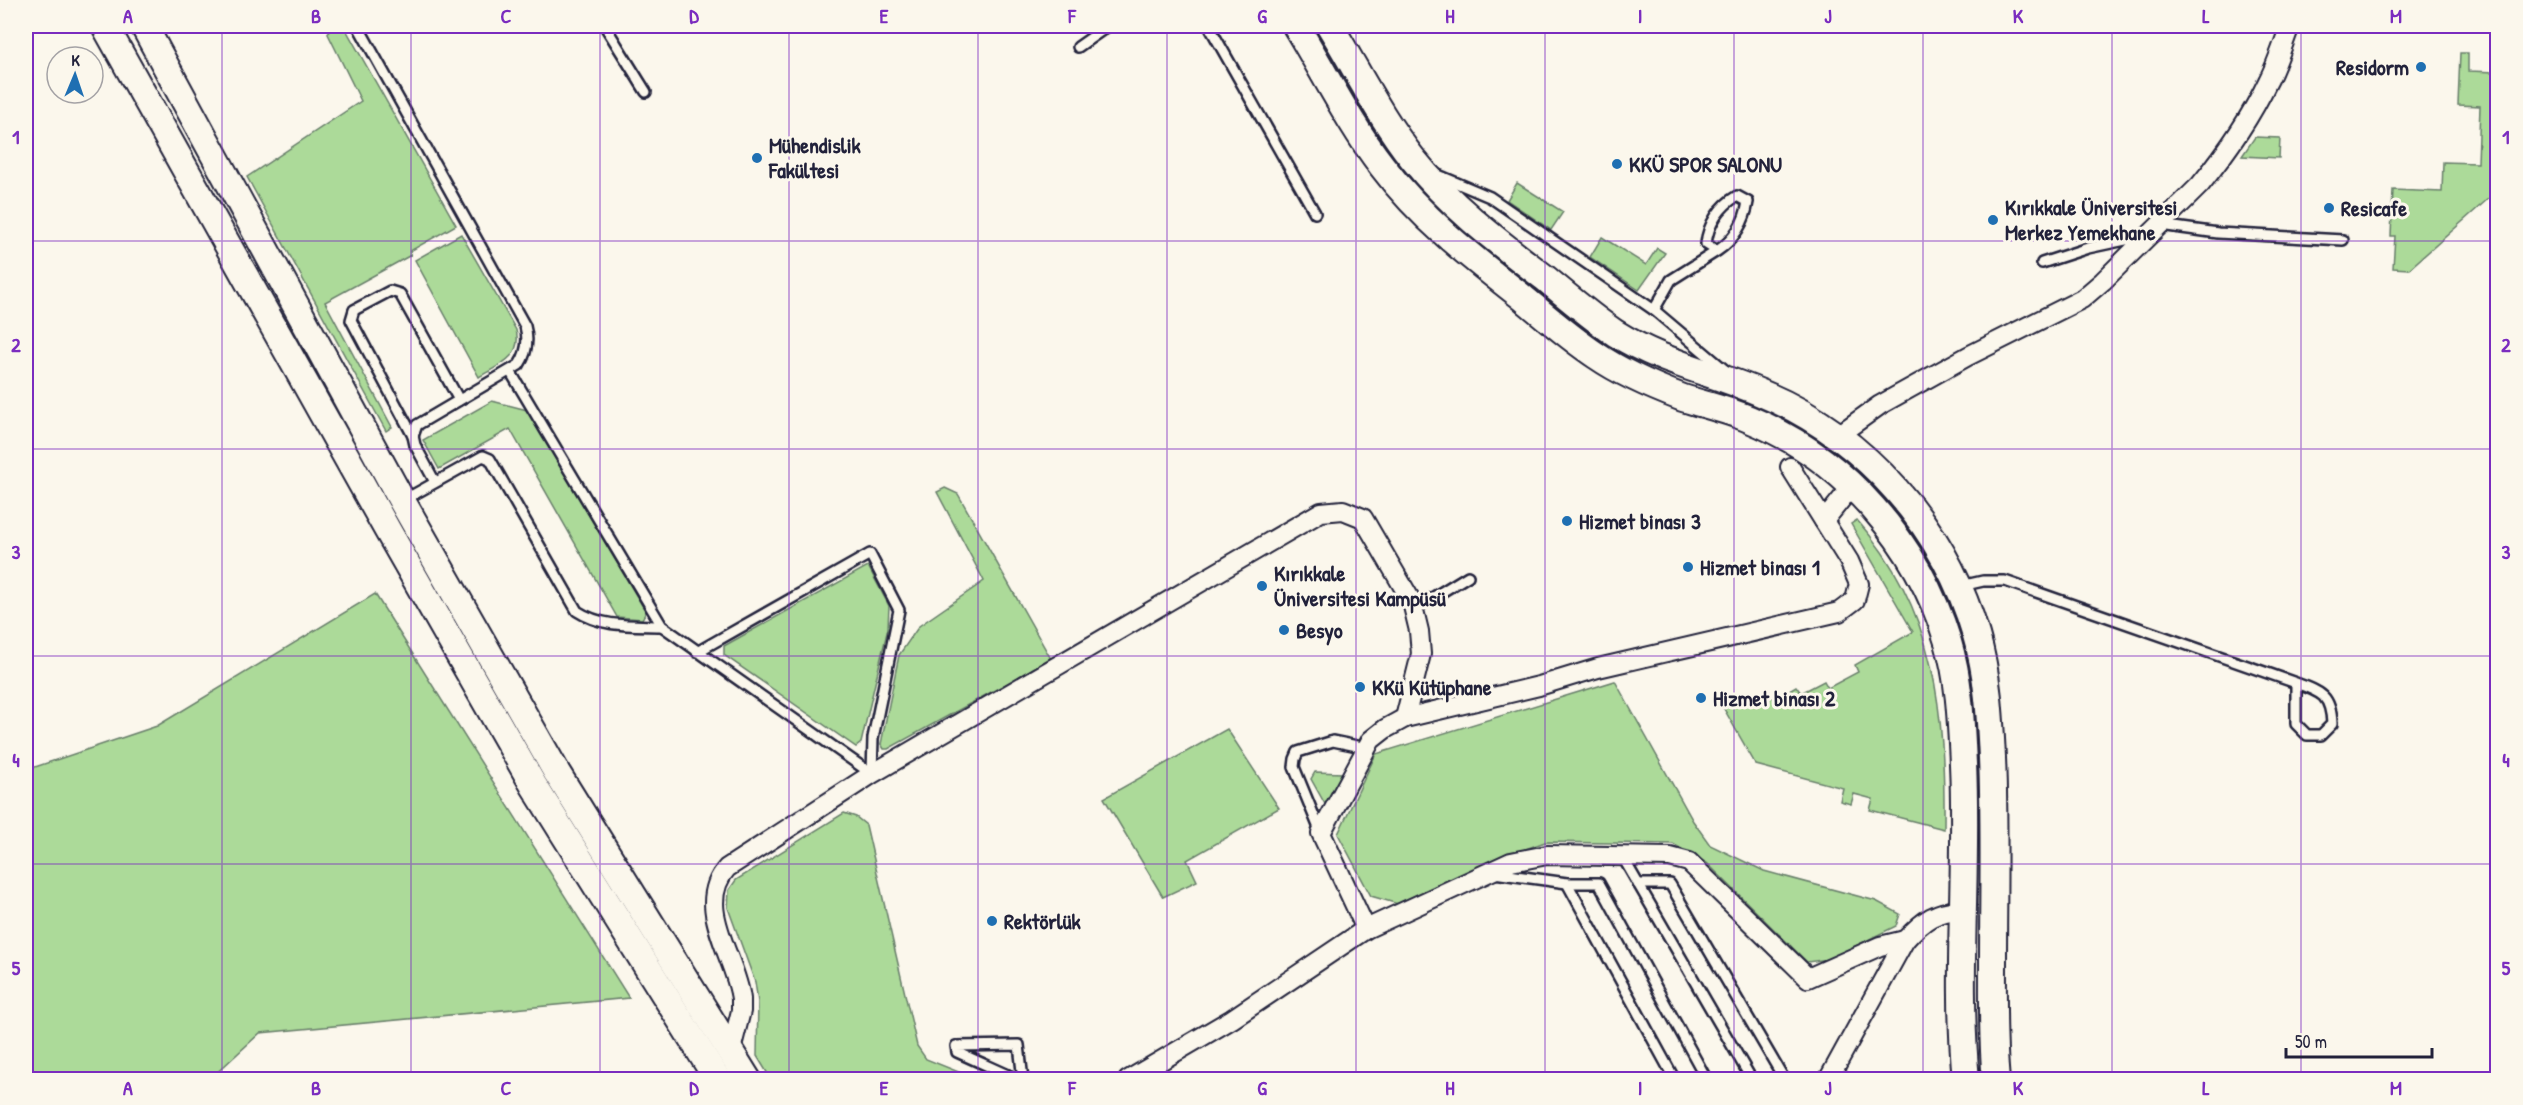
<svg xmlns="http://www.w3.org/2000/svg" width="2523" height="1105" viewBox="0 0 2523 1105" font-family="'Patrick Hand',sans-serif">
<style>
.green{fill:#acda99;stroke:#677e6a;stroke-width:1.5}
.lines{fill:none;stroke-linecap:round;stroke-linejoin:round}
.lane-casing{stroke:#22223b;stroke-width:14}
.street-casing{stroke:#22223b;stroke-width:22}
.secondary-casing{stroke:#22223b;stroke-width:30}
.lane{stroke:#fbf7ec;stroke-width:9}
.street{stroke:#fbf7ec;stroke-width:18}
.secondary{stroke:#fbf7ec;stroke-width:26}
.grid{fill:none;stroke:#7b2cbf;stroke-width:1.5;stroke-opacity:0.55}
.poi-dot{fill:#1f6fb2;stroke:#fbf7ec;stroke-width:2}
.labels{text-anchor:middle;dominant-baseline:central;stroke-width:6;stroke-linejoin:round;paint-order:stroke}
.poi-label{font-size:22px;font-weight:bold;fill:#22223b;stroke:#fbf7ec;text-anchor:start}
.neatline{fill:none;stroke:#7b2cbf;stroke-width:2}
.grid-label{font-size:20px;text-anchor:middle;font-weight:bold;fill:#7b2cbf}
</style>
<rect width="100%" height="100%" fill="#fbf7ec"/>
<filter id="ink" filterUnits="userSpaceOnUse"><feTurbulence type="fractalNoise" baseFrequency=".0167" numOctaves="2"/><feDisplacementMap in="SourceGraphic" scale="12" xChannelSelector="R" yChannelSelector="G"/><feConvolveMatrix kernelMatrix="1 2 1 2 8 2 1 2 1" color-interpolation-filters="sRGB"/></filter>
<g filter="url(#ink)">
<!-- green -->
<g class="green">
<path d="M330,26H344L456,225L410,251L411,255L325,302L392,427L386,431L247,177L361,101L328,34Z"/>
<path d="M2460,53H2468V71L2497,72V191L2409,269L2393,268L2395,236H2391L2393,190L2442,192L2443,162L2478,163L2480,106L2458,105Z"/>
<path d="M2255,137L2280,138L2279,158L2242,156Z"/>
<path d="M1517,183L1563,212L1551,230L1507,200Z"/>
<path d="M461,234L516,330C523,357 499,365 479,377L415,260Z"/>
<path d="M1602,237L1646,265L1657,248L1665,253L1639,290L1590,257Z"/>
<path d="M492,401L527,410L646,612L642,619L617,617L510,429L439,469L423,440Z"/>
<path d="M945,488L958,494L1051,659L888,749H884L881,744L899,655L919,626L984,581L937,492Z"/>
<path d="M1857,520C1937,610 1945,715 1944,829L1870,810L1873,799L1854,794L1851,804L1840,801L1843,788L1756,765L1723,707L1742,697L1747,704L1769,692L1774,699L1796,686L1801,693L1824,681L1828,688L1858,672L1855,665L1913,632L1851,524Z"/>
<path d="M868,566L889,606L888,628L861,743L856,747L724,655V646Z"/>
<path d="M375,594L629,998L260,1033L210,1079H30L26,1071V770L157,726Z"/>
<path d="M1615,681L1693,821L1710,845L1764,871L1876,901L1900,914L1896,926L1829,959L1807,962L1707,863L1673,844L1545,842L1487,863L1398,904L1371,896L1338,834L1376,754Z"/>
<path d="M1227,729L1279,808L1187,860L1197,881L1163,897L1104,798Z"/>
<path d="M1315,772L1342,773L1344,778L1330,813L1311,779Z"/>
<path d="M844,813L856,817L866,825L917,1046L926,1059L976,1079H771L757,1056L758,1002L755,982L728,908L729,890L736,880Z"/>
</g>
<g class="lines">
<!-- lane casing -->
<g class="lane-casing">
<g id="lane">
<path d="M358,26L525,326C529,341 527,353 519,365L417,425L413,436"/>
<path d="M605,26L646,92"/>
<path d="M1209,26L1315,213"/>
<path d="M1078,47L1108,26"/>
<path d="M1438,175L1490,197L1654,310L1725,370"/>
<path d="M2160,225L2218,233L2343,240"/>
<path d="M2042,263L2088,248L2144,236"/>
<path d="M1654,310L1671,280L1717,251L1706,244C1708,224 1720,206 1737,196L1748,202C1745,222 1734,240 1717,251"/>
<path d="M510,371L662,626L872,774"/>
<path d="M435,482L415,445L413,436L351,320L354,310L390,291L400,294L459,400"/>
<path d="M402,501L483,456L490,459L577,611C603,628 633,625 662,626"/>
<path d="M1961,586L1983,581H2005L2296,683C2321,692 2331,695 2332,724L2321,735H2307L2296,724V683"/>
<path d="M1414,609L1468,576"/>
<path d="M697,652L870,554L899,610L873,738L872,774"/>
<path d="M1321,833L1294,767L1295,759L1298,752L1333,741L1367,748"/>
<path d="M1622,856L1752,1080"/>
<path d="M1494,873L1567,883H1599L1707,1080"/>
<path d="M1567,883L1675,1080"/>
<path d="M1638,884H1670L1783,1077L1782,1080"/>
<path d="M1019,1080L957,1052L956,1046L1019,1045L1023,1080"/>
</g>
</g>
<!-- street casing -->
<g class="street-casing">
<g id="street">
<path d="M1837,436L1880,405L1968,356L2082,299L2103,281L2200,185C2226,153 2250,119 2268,81C2277,64 2283,44 2290,26"/>
<path d="M1824,521L1852,486"/>
<path d="M1366,929L1321,833L1371,740L1385,729L1405,718L1539,686L1598,668L1839,612L1855,600L1859,584L1849,561L1790,467"/>
<path d="M731,1050L741,1011V999C736,957 693,906 727,868L872,774L1321,512L1343,510L1363,518L1412,602L1419,631L1421,654L1405,718"/>
<path d="M1128,1080L1232,1019L1366,929L1511,862L1547,855L1670,857L1689,862L1808,978L1880,946L1905,940"/>
<path d="M1828,1080L1905,940C1925,918 1935,912 1964,909"/>
</g>
</g>
<!-- secondary casing -->
<g class="secondary-casing">
<g id="secondary">
<path d="M105,26L388,531L534,786L718,1080"/>
<path d="M144,26L402,501L557,773L748,1080"/>
<path d="M1296,26C1324,72 1349,123 1382,166C1421,218 1471,257 1522,297C1546,317 1571,339 1597,356C1623,374 1654,387 1683,398C1705,405 1728,410 1749,419C1845,458 1918,543 1948,642C1960,682 1961,723 1963,764C1968,869 1956,975 1966,1080"/>
<path d="M1330,26C1357,70 1381,119 1413,159C1450,206 1498,242 1545,278C1568,297 1591,317 1615,333C1664,364 1710,371 1761,393C1865,436 1945,527 1976,635C1988,675 1990,716 1992,758C1995,826 1993,895 1993,963C1993,1002 1992,1041 1996,1080"/>
</g>
</g>
<!-- lane -->
<use href="#lane" class="lane"/>
<!-- street -->
<use href="#street" class="street"/>
<!-- secondary -->
<use href="#secondary" class="secondary"/>
</g>
</g>
<!-- grid -->
<path class="grid" d="M222,26V1080M411,26V1080M600,26V1080M789,26V1080M978,26V1080M1167,26V1080M1356,26V1080M1545,26V1080M1734,26V1080M1923,26V1080M2112,26V1080M2301,26V1080M26,241H2498M26,449H2498M26,656H2498M26,864H2498"/>
<!-- markers -->
<g class="poi-dot">
<circle cx="2421" cy="67" r="6"/>
<circle cx="757" cy="158" r="6"/>
<circle cx="1617" cy="164" r="6"/>
<circle cx="2329" cy="208" r="6"/>
<circle cx="1993" cy="220" r="6"/>
<circle cx="1567" cy="521" r="6"/>
<circle cx="1688" cy="567" r="6"/>
<circle cx="1262" cy="586" r="6"/>
<circle cx="1284" cy="630" r="6"/>
<circle cx="1360" cy="687" r="6"/>
<circle cx="1701" cy="698" r="6"/>
<circle cx="992" cy="921" r="6"/>
</g>
<g class="labels">
<!-- poi labels -->
<g class="poi-label">
<text x="2409" y="67" text-anchor="end">Residorm</text>
<text x="769" y="145">Mühendislik<tspan x="769" dy="25">Fakültesi</tspan></text>
<text x="1629" y="164">KKÜ SPOR SALONU</text>
<text x="2005" y="207">Kırıkkale Üniversitesi<tspan x="2005" dy="25">Merkez Yemekhane</tspan></text>
<text x="2341" y="208">Resicafe</text>
<text x="1579" y="521">Hizmet binası 3</text>
<text x="1700" y="567">Hizmet binası 1</text>
<text x="1274" y="573">Kırıkkale<tspan x="1274" dy="25">Üniversitesi Kampüsü</tspan></text>
<text x="1296" y="630">Besyo</text>
<text x="1372" y="687">KKü Kütüphane</text>
<text x="1713" y="698">Hizmet binası 2</text>
<text x="1004" y="921">Rektörlük</text>
</g>
</g>
<!-- margin -->
<rect width="2523" height="1105" fill="none" stroke="#fbf7ec" stroke-width="66"/>
<!-- north arrow -->
<g transform="translate(75 75) rotate(2)"><circle r="28" fill="#fbf7ec" stroke="#a4a2a5" stroke-width="1.5"/>
<path d="M0-4.5L10 22L0 15L-10 22Z" fill="#1f6fb2"/>
<text y="-9" font-size="16" font-weight="bold" text-anchor="middle" fill="#22223b">K</text>
</g>
<!-- scale -->
<path d="M2286 1048v9h146v-9" fill="none" stroke="#22223b" stroke-width="3"/>
<text x="2295" y="1048" font-size="18" fill="#22223b" stroke="#fbf7ec" stroke-width="4.5" paint-order="stroke">50 m</text>
<rect x="33" y="33" width="2457" height="1039" class="neatline"/>
<g class="grid-label">
<text x="128" y="23">A</text>
<text x="316" y="23">B</text>
<text x="506" y="23">C</text>
<text x="694" y="23">D</text>
<text x="884" y="23">E</text>
<text x="1072" y="23">F</text>
<text x="1262" y="23">G</text>
<text x="1450" y="23">H</text>
<text x="1640" y="23">I</text>
<text x="1828" y="23">J</text>
<text x="2018" y="23">K</text>
<text x="2206" y="23">L</text>
<text x="2396" y="23">M</text>
<text x="16" y="144">1</text>
<text x="2506" y="144">1</text>
<text x="16" y="352">2</text>
<text x="2506" y="352">2</text>
<text x="16" y="559">3</text>
<text x="2506" y="559">3</text>
<text x="16" y="767">4</text>
<text x="2506" y="767">4</text>
<text x="16" y="975">5</text>
<text x="2506" y="975">5</text>
<text x="128" y="1095">A</text>
<text x="316" y="1095">B</text>
<text x="506" y="1095">C</text>
<text x="694" y="1095">D</text>
<text x="884" y="1095">E</text>
<text x="1072" y="1095">F</text>
<text x="1262" y="1095">G</text>
<text x="1450" y="1095">H</text>
<text x="1640" y="1095">I</text>
<text x="1828" y="1095">J</text>
<text x="2018" y="1095">K</text>
<text x="2206" y="1095">L</text>
<text x="2396" y="1095">M</text>
</g>
</svg>
